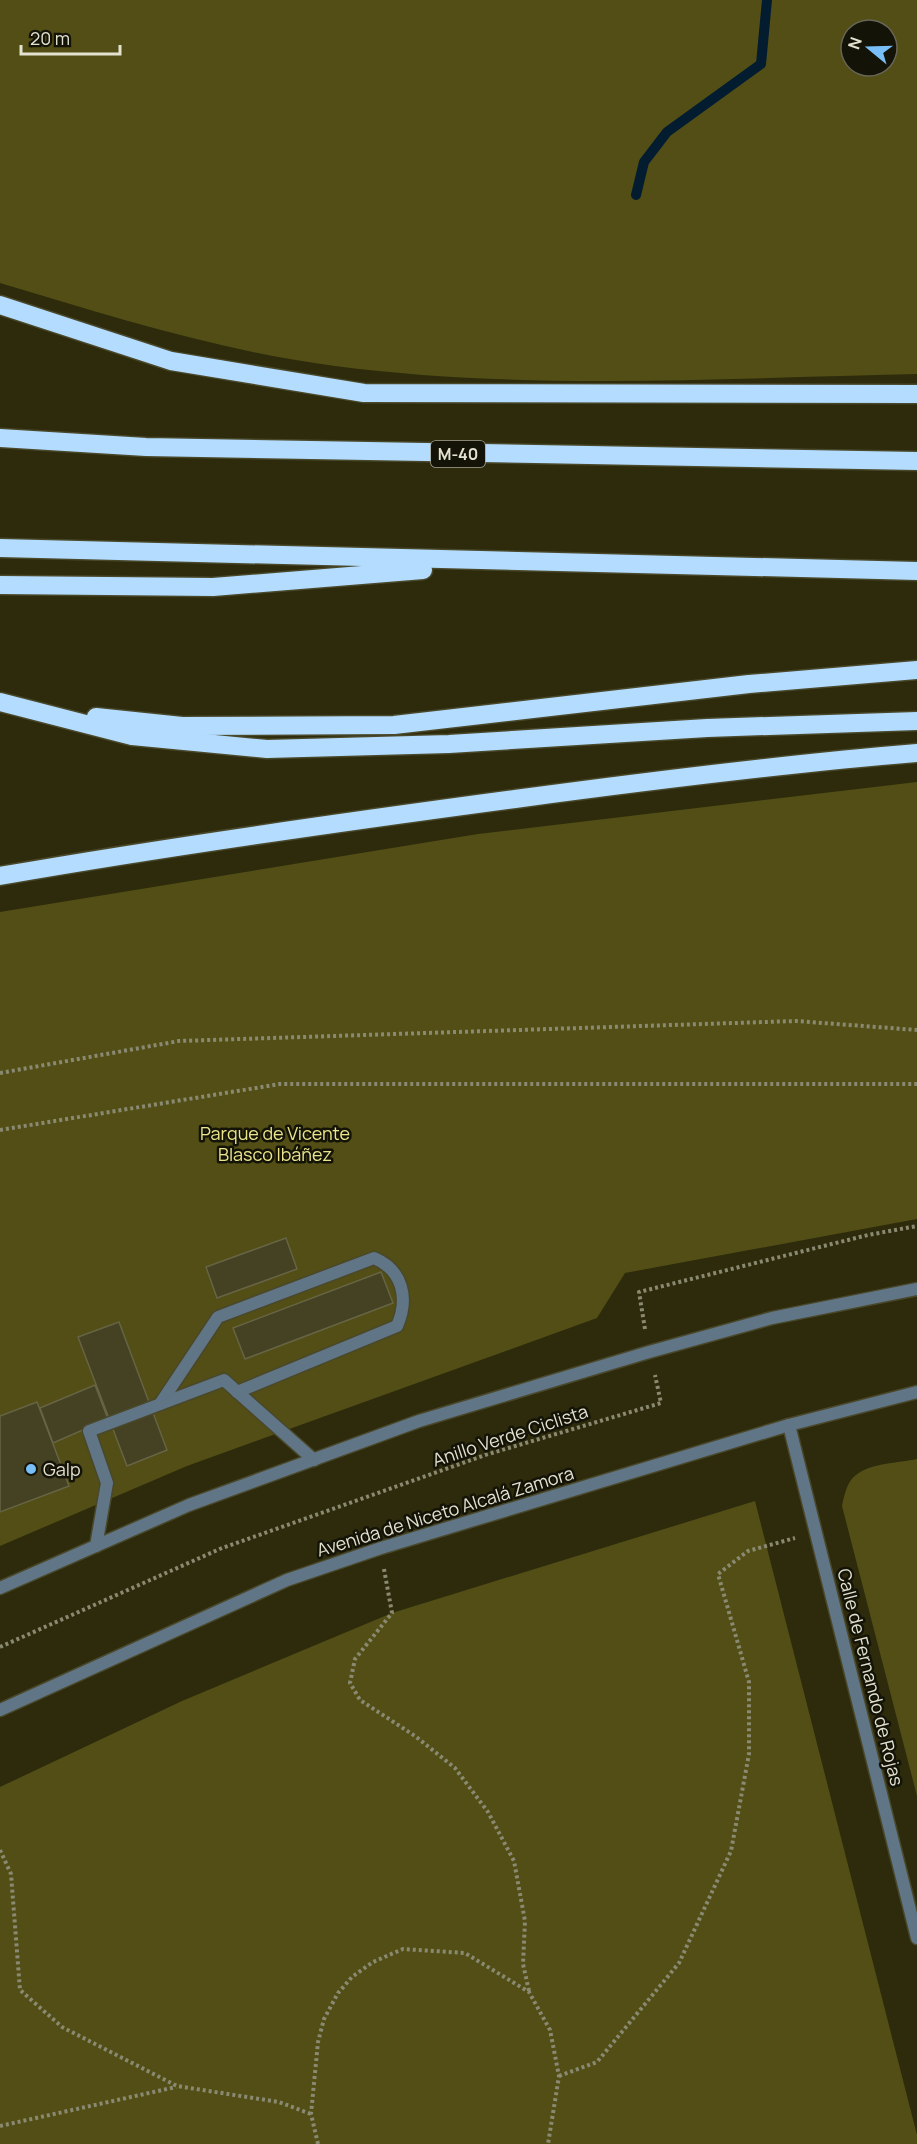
<svg xmlns="http://www.w3.org/2000/svg" width="917" height="2144" viewBox="0 0 917 2144" font-family="Manrope,sans-serif">
<style>
.green{fill:#524e16;fill-rule:evenodd}
.lines{fill:none;stroke-linecap:round;stroke-linejoin:round}
.stream{stroke:#031c2f;stroke-width:10}
.building{fill:#444223;stroke:#666444;stroke-width:1.5}
.service-casing{stroke:#4a482b;stroke-width:15}
.minor-casing{stroke:#4a482b;stroke-width:15}
.tertiary-casing{stroke:#4a482b;stroke-width:15}
.motorway-casing{stroke:#4a482b;stroke-width:21}
.path{stroke:#8a8971;stroke-width:4;stroke-dasharray:3 3;stroke-linecap:butt}
.service{stroke:#607586;stroke-width:12}
.minor{stroke:#607586;stroke-width:12}
.tertiary{stroke:#607586;stroke-width:12}
.motorway{stroke:#b3dcfe;stroke-width:18}
.poi-dot{fill:#78bff7;stroke:#141307;stroke-width:2}
.labels{text-anchor:middle;dominant-baseline:central;stroke-width:5;stroke-linejoin:round;paint-order:stroke}
.shield{fill:#141307;stroke:#a5a494;stroke-width:1.5}
.shield-label{font-size:16px;font-weight:bold;fill:#e3e2d0}
.park-label{font-size:18px;fill:#eae58c;stroke:#141307}
.street-label{font-size:18px;fill:#e3e2d0;stroke:#141307}
.poi-label{font-size:18px;fill:#e3e2d0;stroke:#141307;text-anchor:start}
</style>
<rect width="100%" height="100%" fill="#2d2b0c"/>
<!-- green -->
<g class="green">
<path d="M0,0H917V374C724,378 527,391 335,366C220,351 110,316 0,283ZM851,30H887V66H851Z"/>
<path d="M917,782V1219L625,1273L597,1318L187,1466L0,1546V912L478,834Z"/>
<path d="M917,1459V1796L842,1506C844,1496 847,1481 856,1475C870,1463 899,1463 917,1459Z"/>
<path d="M755,1501L917,2135V2144H0V1787L182,1701L392,1613Z"/>
</g>
<g class="lines">
<!-- stream -->
<path class="stream" d="M636,195L644,162L667,132L761,64L767,0"/>
</g>
<!-- building -->
<g class="building">
<path d="M286,1238L297,1269L217,1298L206,1267Z"/>
<path d="M381,1272L393,1303L245,1359L233,1328Z"/>
<path d="M119,1322L167,1450L127,1466L78,1337Z"/>
<path d="M95,1385L108,1419L53,1443L40,1408Z"/>
<path d="M37,1402L69,1486L0,1512V1416Z"/>
</g>
<g class="lines">
<!-- service casing -->
<g class="service-casing">
<g id="service">
<path d="M160,1404L218,1317L374,1258C403,1270 409,1299 397,1326L237,1392"/>
<path d="M96,1546L107,1483L89,1431L224,1380L314,1460"/>
</g>
</g>
<!-- minor casing -->
<g class="minor-casing">
<path id="minor" d="M789,1425L917,1938"/>
</g>
<!-- tertiary casing -->
<g class="tertiary-casing">
<g id="tertiary">
<path d="M0,1588L189,1505L419,1421L649,1352L772,1318L917,1289"/>
<path d="M0,1710L287,1580L381,1548L789,1425L917,1392"/>
</g>
</g>
<!-- motorway casing -->
<g class="motorway-casing">
<g id="motorway">
<path d="M0,305L171,361L364,393L917,394"/>
<path d="M0,438L146,447L917,461"/>
<path d="M0,548L917,571"/>
<path d="M0,585L213,587L423,570"/>
<path d="M0,702L132,736L267,749L449,744L707,728L917,721"/>
<path d="M96,717L182,726L394,725L749,684L917,670"/>
<path d="M0,876C171,846 343,822 515,799C649,781 782,764 917,753"/>
</g>
</g>
<!-- path -->
<g class="path">
<path d="M0,1073L179,1041L796,1021L917,1030"/>
<path d="M0,1130L280,1084H917"/>
<path d="M645,1329L639,1292L868,1235L917,1226"/>
<path d="M384,1569L392,1613L355,1659L350,1683L360,1700L415,1736L455,1768L488,1812L514,1861L525,1921L523,1964L529,1991"/>
<path d="M0,1647L222,1548L485,1455L661,1403L655,1375"/>
<path d="M0,1850L11,1874L20,1990L62,2027L177,2086L279,2102L311,2114"/>
<path d="M559,2076L597,2062L679,1963L731,1851L749,1754V1682L718,1574L748,1551L795,1538"/>
<path d="M0,2126L176,2087"/>
<path d="M318,2144L311,2114L318,2042L324,2019L338,1993L352,1977L373,1962L403,1949L465,1953L529,1992L550,2030L559,2076L548,2144"/>
</g>
<!-- service -->
<use href="#service" class="service"/>
<!-- minor -->
<use href="#minor" class="minor"/>
<!-- tertiary -->
<use href="#tertiary" class="tertiary"/>
<!-- motorway -->
<use href="#motorway" class="motorway"/>
</g>
<!-- markers -->
<circle class="poi-dot" cx="31" cy="1469" r="6"/>
<g class="labels">
<!-- shield labels -->
<rect class="shield" x="431" y="441" width="54" height="26" rx="4.5"/>
<g class="shield-label">
<text x="458" y="454">M-40</text>
</g>
<!-- park labels -->
<g class="park-label">
<text x="275" y="1133">Parque de Vicente<tspan x="275" dy="21">Blasco Ibáñez</tspan></text>
</g>
<!-- street labels -->
<g class="street-label">
<text transform="translate(510 1435) rotate(-18)">Anillo Verde Ciclista</text>
<text transform="translate(445 1511) rotate(-17)">Avenida de Niceto Alcalá Zamora</text>
<text transform="translate(871 1677) rotate(76)">Calle de Fernando de Rojas</text>
</g>
<!-- poi labels -->
<g class="poi-label">
<text x="43" y="1469">Galp</text>
</g>
</g>
<!-- north arrow -->
<g transform="translate(869 48) rotate(289)"><circle r="28" fill="#141307" stroke="#676657" stroke-width="1.5"/>
<path d="M0-4.5L10 22L0 15L-10 22Z" fill="#78bff7"/>
<text y="-9" font-size="16" font-weight="bold" text-anchor="middle" fill="#e3e2d0">N</text>
</g>
<!-- scale -->
<path d="M21 45v9h99v-9" fill="none" stroke="#e3e2d0" stroke-width="3"/>
<text x="30" y="45" font-size="18" fill="#e3e2d0" stroke="#141307" stroke-width="4.5" paint-order="stroke">20 m</text>
</svg>
